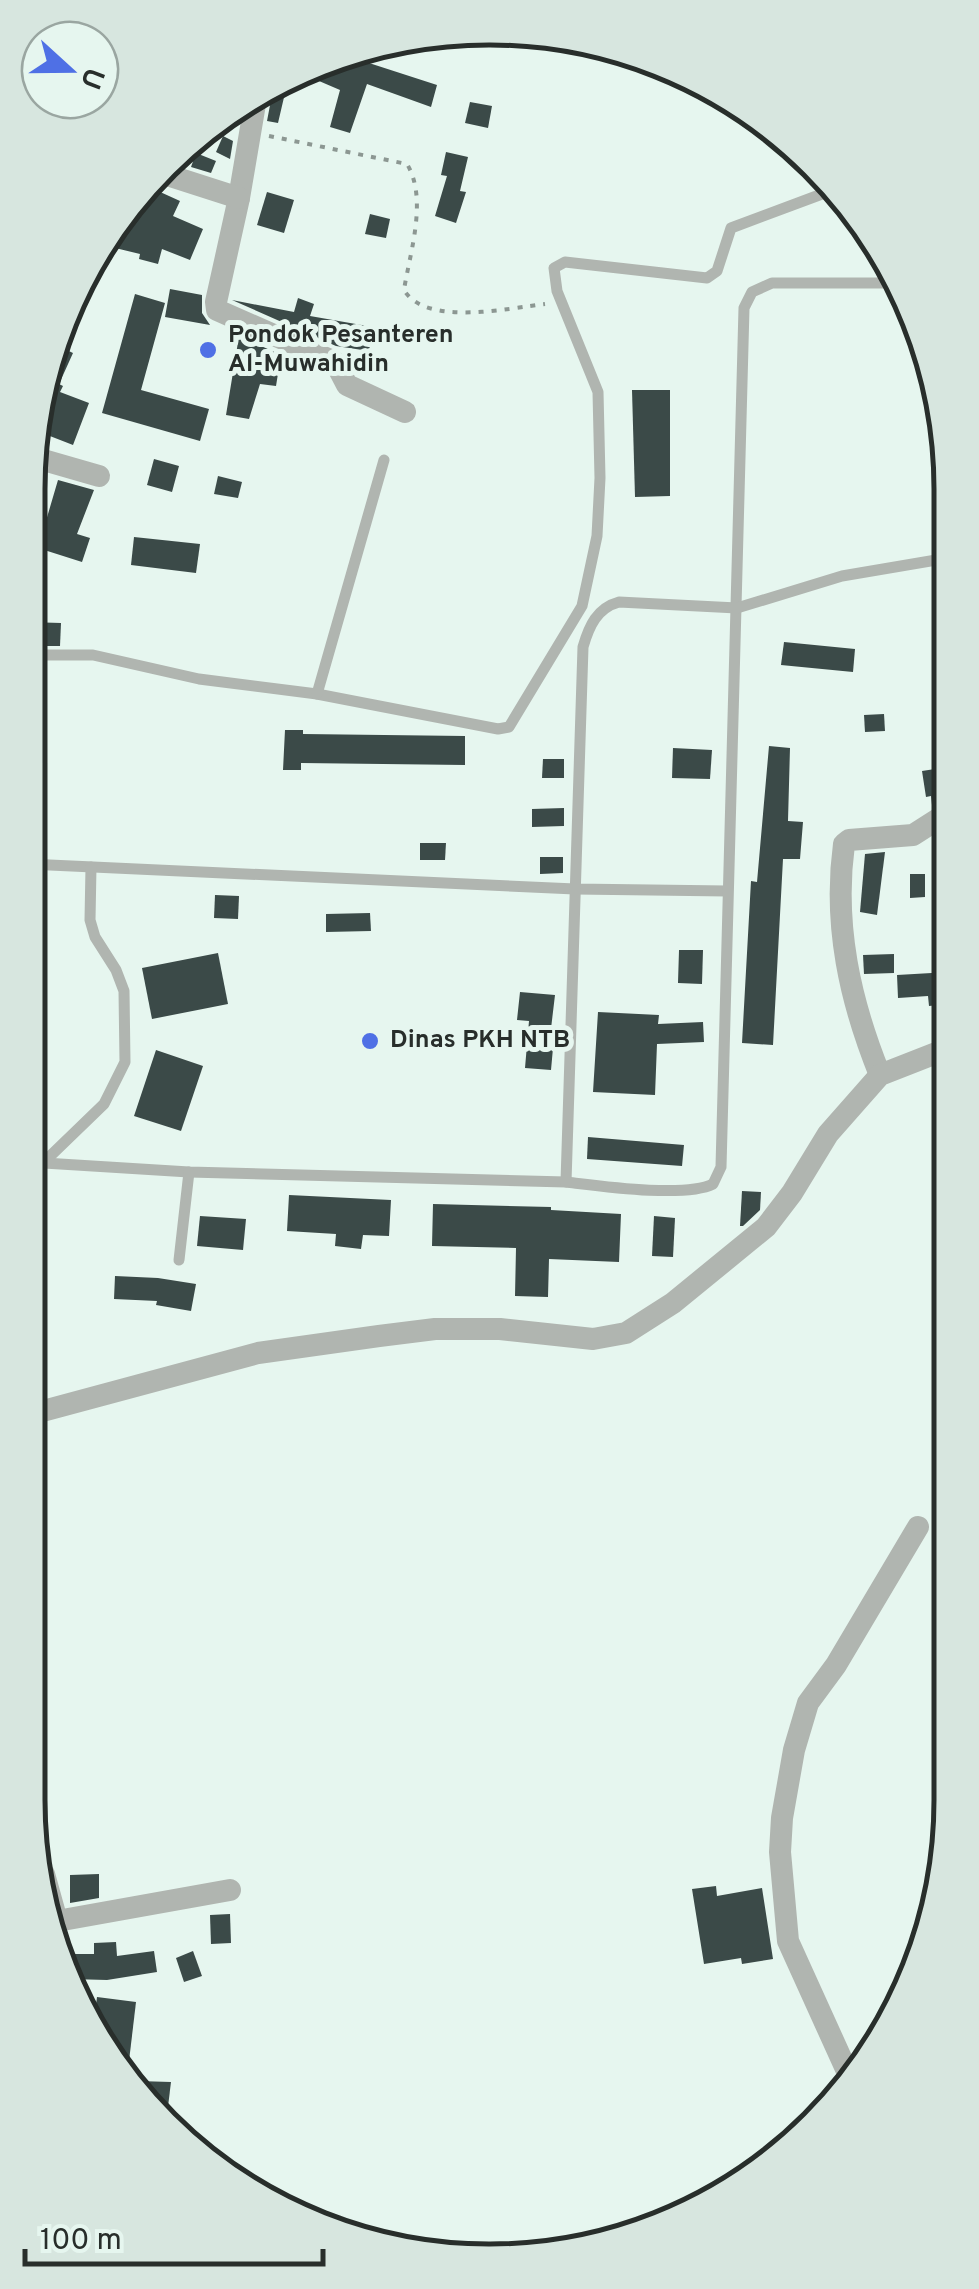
<svg xmlns="http://www.w3.org/2000/svg" width="979" height="2289" viewBox="0 0 979 2289" font-family="Overpass,sans-serif">
<style>
.building{fill:#3b4a48}
.lines{fill:none;stroke-linecap:round;stroke-linejoin:round}
.path{stroke:#8c9792;stroke-width:4;stroke-dasharray:5 8;stroke-linecap:butt}
.lane{stroke:#b0b5b0;stroke-width:11}
.street{stroke:#b0b5b0;stroke-width:22}
.poi-dot{fill:#4f70e5;stroke:#e6f6ef;stroke-width:4}
.labels{text-anchor:middle;dominant-baseline:central;stroke-width:10;stroke-linejoin:round;paint-order:stroke}
.poi-label{font-size:25px;font-weight:bold;fill:#282e2b;stroke:#e6f6ef;text-anchor:start}
.rim{fill:none;stroke:#282e2b;stroke-width:5}
</style>
<rect width="100%" height="100%" fill="#e6f6ef"/>
<!-- building -->
<g class="building">
<path d="M374,51L369,63L437,85L431,107L367,84L350,133L330,127L340,90L298,72L289,95L285,93L278,123L267,121L271,100L267,89L286,75Z"/>
<path d="M470,102L492,106L488,128L465,123Z"/>
<path d="M223,136L233,141L230,159L216,152Z"/>
<path d="M446,152L468,157L460,191L466,192L456,223L435,216L447,176L441,175Z"/>
<path d="M196,153L216,161L211,173L191,167Z"/>
<path d="M140,189L157,194L158,191L180,201L173,216L203,229L190,260L162,249L158,264L139,259L140,254L107,246Z"/>
<path d="M267,192L294,200L284,233L257,225Z"/>
<path d="M370,214L390,219L386,238L365,234Z"/>
<path d="M170,289L202,295V313L210,325L165,317Z"/>
<path d="M135,294L165,303L141,390L209,409L200,441L102,413Z"/>
<path d="M298,298L314,304L310,316L373,327L369,351L336,346L232,300L294,312Z"/>
<path d="M239,336L281,355L276,386L260,384L249,419L226,415Z"/>
<path d="M52,343L73,353L59,384L63,386L60,392L89,403L73,445L37,431Z"/>
<path d="M632,390H670V496L635,497Z"/>
<path d="M154,459L179,466L172,492L147,485Z"/>
<path d="M218,476L242,482L238,498L214,494Z"/>
<path d="M58,480L94,490L77,534L90,538L82,562L38,548Z"/>
<path d="M134,537L200,544L196,573L131,565Z"/>
<path d="M28,622L61,623L60,646H28Z"/>
<path d="M784,642L855,649L853,672L781,665Z"/>
<path d="M884,714L885,731L865,732L864,715Z"/>
<path d="M285,730H303V734L465,736V765L301,763V770H283Z"/>
<path d="M769,746L790,748L788,821L803,822L800,859H783L773,1045L742,1043L751,881L757,882Z"/>
<path d="M673,748L712,750L710,779L672,778Z"/>
<path d="M543,759H564V778H542Z"/>
<path d="M948,767L949,797L932,805L931,796L926,797L922,771Z"/>
<path d="M564,808V826L532,827V809Z"/>
<path d="M420,843H446L445,860H420Z"/>
<path d="M885,852L877,915L860,912L865,854Z"/>
<path d="M540,857H563V873L540,874Z"/>
<path d="M910,874H925V897L910,898Z"/>
<path d="M215,895L239,896L238,919L214,918Z"/>
<path d="M370,913L371,931L326,932V914Z"/>
<path d="M679,950H703L702,984L678,983Z"/>
<path d="M218,953L228,1004L152,1019L142,968Z"/>
<path d="M894,954V973L864,974L863,955Z"/>
<path d="M949,972V1004L929,1006L928,996L898,998L897,975Z"/>
<path d="M520,992L555,995L550,1037H554L551,1070L525,1068L529,1021L517,1020Z"/>
<path d="M598,1012L659,1015L658,1024L703,1022L704,1042L657,1044L655,1095L593,1092Z"/>
<path d="M156,1050L203,1066L181,1131L134,1116Z"/>
<path d="M588,1137L684,1145L682,1166L587,1159Z"/>
<path d="M742,1191L761,1192L760,1210L743,1226H740Z"/>
<path d="M289,1195L391,1200L389,1236L363,1235L361,1249L335,1246L336,1234L287,1231Z"/>
<path d="M433,1204L551,1207V1210L621,1214L619,1262L549,1259L548,1297L515,1296L516,1248L432,1246Z"/>
<path d="M200,1216L246,1219L243,1250L197,1246Z"/>
<path d="M654,1216L675,1218L673,1257L652,1256Z"/>
<path d="M115,1276L158,1278L196,1284L191,1311L156,1305L157,1301L114,1299Z"/>
<path d="M99,1874V1898L70,1903V1875Z"/>
<path d="M716,1886L717,1896L762,1888L773,1959L742,1964L741,1958L704,1964L692,1889Z"/>
<path d="M230,1914L231,1943L211,1944L210,1915Z"/>
<path d="M116,1942L117,1956L154,1951L157,1972L107,1980L70,1979L55,1954H94V1943Z"/>
<path d="M193,1951L202,1976L184,1982L176,1958Z"/>
<path d="M97,1997L136,2002L127,2078L94,2020Z"/>
<path d="M138,2081L171,2082L166,2123L142,2104L138,2097Z"/>
</g>
<g class="lines">
<!-- path -->
<path class="path" d="M269,136L407,164C428,199 410,252 404,290C426,327 509,308 545,304"/>
<!-- lane -->
<g class="lane">
<path d="M28,655H93L199,679L317,694L498,729L509,727L582,606L597,536L600,478L598,392L557,291L554,268L565,262L707,278L717,271L731,228L822,194L833,182"/>
<path d="M317,694L384,460"/>
<path d="M28,864L575,889L727,891"/>
<path d="M28,1162L189,1172L566,1182C600,1186 685,1198 713,1184L721,1167L744,308L752,292L772,283H898"/>
<path d="M44,1162L104,1104L125,1062L124,991L116,970L95,937L90,920L91,867"/>
<path d="M566,1182L583,647C589,626 597,608 619,602L737,608L842,576L948,558"/>
<path d="M179,1260L189,1172"/>
</g>
<!-- street -->
<g class="street">
<path d="M256,98L239,198L216,302L217,310L335,362L347,385L405,412"/>
<path d="M158,172L239,198"/>
<path d="M33,457L99,476"/>
<path d="M880,1075C850,1001 833,925 844,844L849,840L913,835L949,812"/>
<path d="M28,1415L258,1353L379,1336L435,1329H500L593,1339L626,1333L673,1303L766,1227L792,1193L828,1134L880,1075L949,1048"/>
<path d="M39,1870L44,1874L57,1921L230,1890"/>
<path d="M851,2080L788,1941L780,1852L782,1818L794,1750L808,1703L836,1665L918,1527"/>
</g>
</g>
<!-- markers -->
<g class="poi-dot">
<circle cx="208" cy="350" r="10"/>
<circle cx="370" cy="1041" r="10"/>
</g>
<g class="labels">
<!-- poi labels -->
<g class="poi-label">
<text x="228" y="336">Pondok Pesanteren<tspan x="228" dy="29">Al-Muwahidin</tspan></text>
<text x="390" y="1041">Dinas PKH NTB</text>
</g>
</g>
<!-- crop -->
<path d="M0 0H979V2289H0ZM489 45H490A444 444 0 0 1 934 489V1800A444 444 0 0 1 490 2244H489A444 444 0 0 1 45 1800V489A444 444 0 0 1 489 45Z" fill="#d7e6df" fill-rule="evenodd"/>
<path class="rim" d="M489 45H490A444 444 0 0 1 934 489V1800A444 444 0 0 1 490 2244H489A444 444 0 0 1 45 1800V489A444 444 0 0 1 489 45Z"/>
<!-- north arrow -->
<g transform="translate(70 70) rotate(111)"><circle r="48" fill="#e6f6ef" stroke="#9aa6a1" stroke-width="2.5"/>
<path d="M0-8L18 38L0 25L-18 38Z" fill="#4f70e5"/>
<text y="-15" font-size="28" font-weight="bold" text-anchor="middle" fill="#282e2b">U</text>
</g>
<!-- scale -->
<path d="M25 2249v15h298v-15" fill="none" stroke="#282e2b" stroke-width="5"/>
<text x="40" y="2249" font-size="30" fill="#282e2b" stroke="#e6f6ef" stroke-width="8" paint-order="stroke">100 m</text>
</svg>
